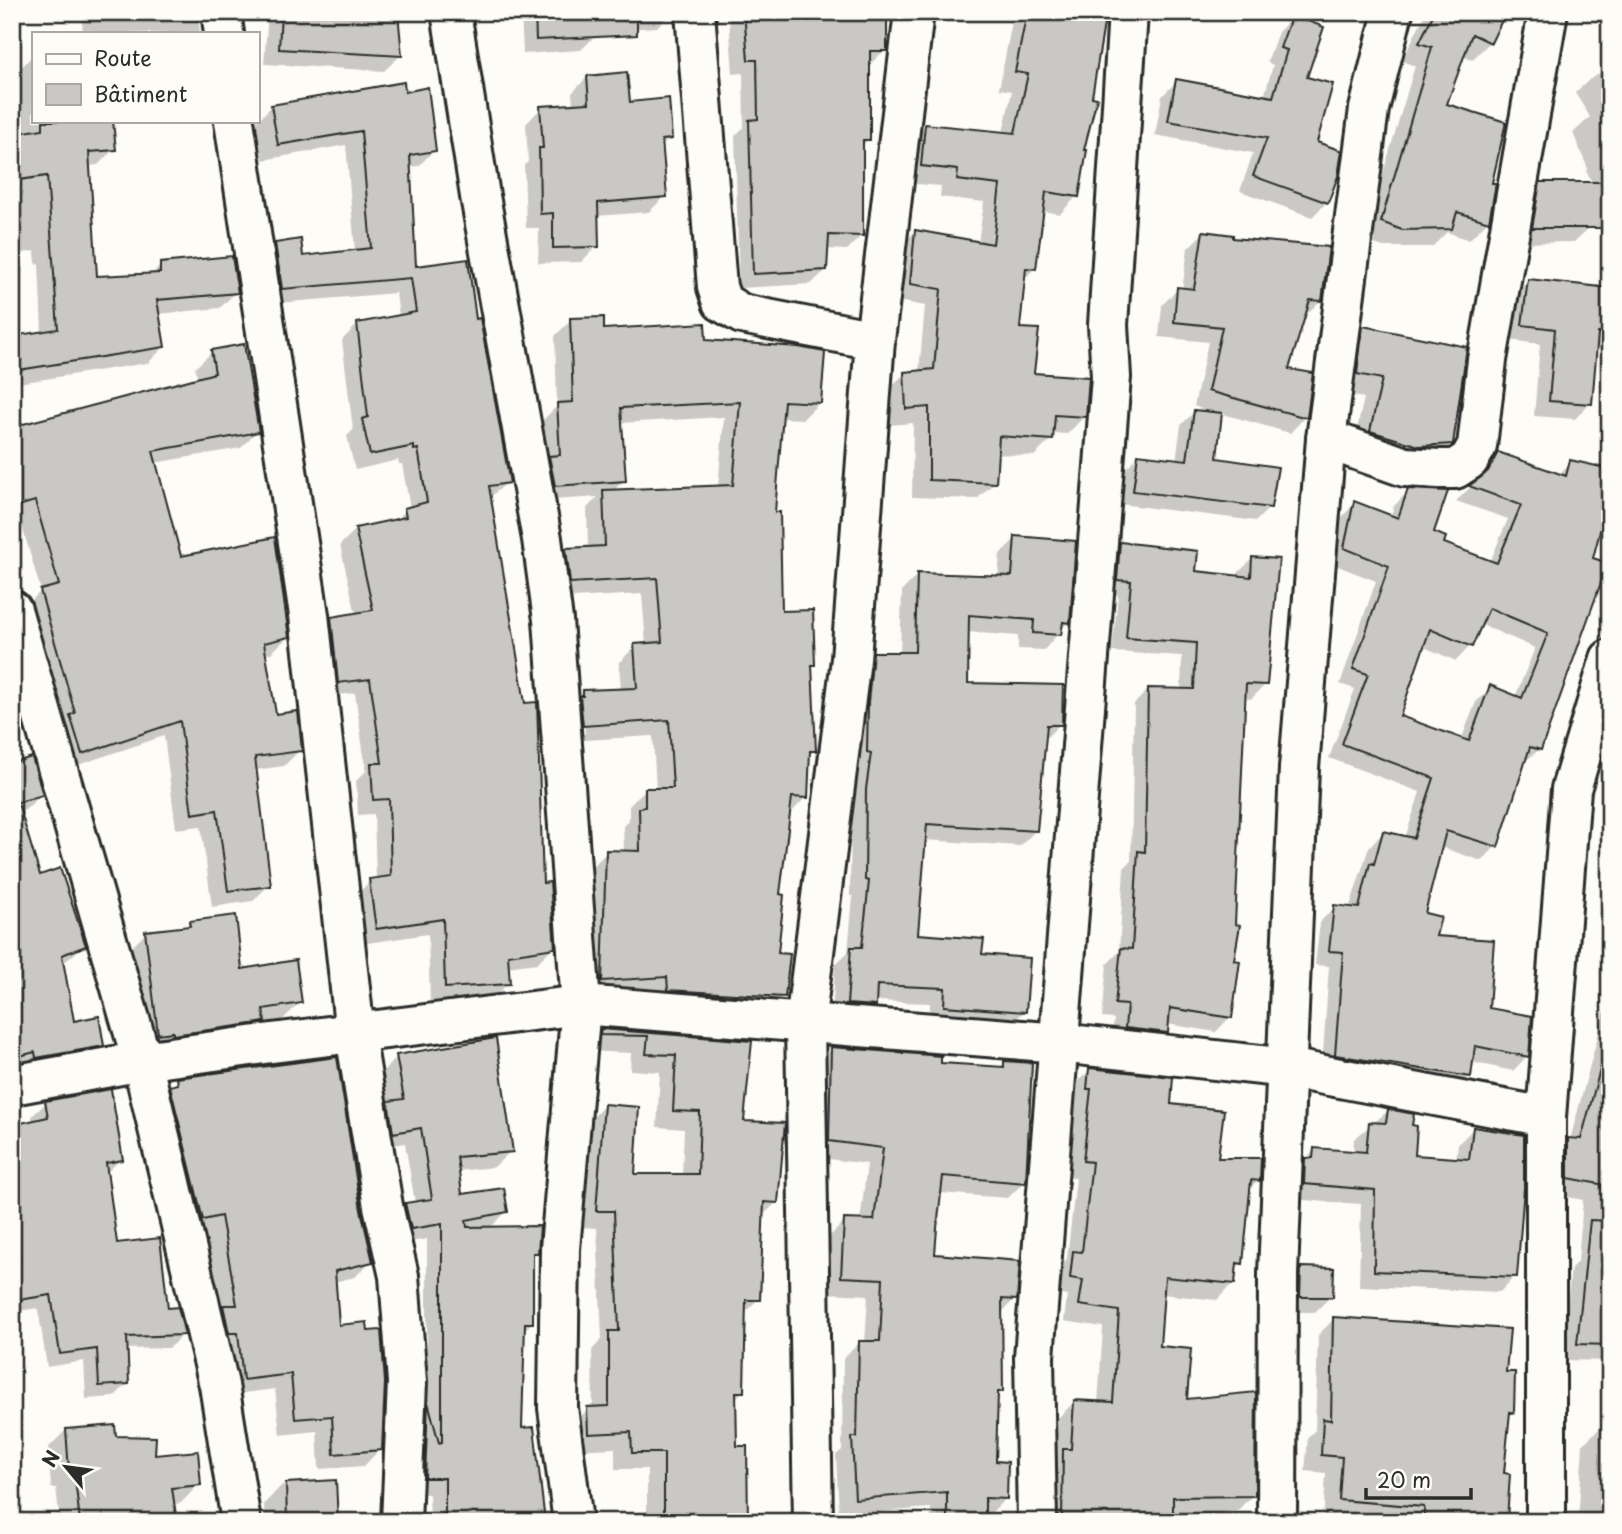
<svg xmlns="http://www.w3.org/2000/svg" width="1622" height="1534" viewBox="0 0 1622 1534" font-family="'Playpen Sans',sans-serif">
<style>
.shadow{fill:#0003;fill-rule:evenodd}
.building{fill:#c9c8c4;stroke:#2b2b2b;stroke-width:2;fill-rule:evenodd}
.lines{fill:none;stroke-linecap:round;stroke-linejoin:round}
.minor-casing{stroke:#2b2b2b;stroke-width:44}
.minor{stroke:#fdfcf7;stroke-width:38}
</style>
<rect width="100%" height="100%" fill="#fdfcf7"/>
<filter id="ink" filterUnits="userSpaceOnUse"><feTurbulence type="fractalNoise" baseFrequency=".0143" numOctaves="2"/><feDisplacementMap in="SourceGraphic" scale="14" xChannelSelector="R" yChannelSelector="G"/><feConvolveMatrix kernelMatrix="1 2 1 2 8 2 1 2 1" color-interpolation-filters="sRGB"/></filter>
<g filter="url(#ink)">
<!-- shadow -->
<g class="shadow">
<path d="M81,12H198L200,33H83Z"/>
<path d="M268,12H396L400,56L384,71L264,64Z"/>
<path d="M521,12H672L657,27L594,31L595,36L581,50L523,54Z"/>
<path d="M735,12H781L885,50L869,65L868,139L862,146V235L847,250L826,249V270L811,284L739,288L735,136L744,127L743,73L733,74L729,18Z"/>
<path d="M1016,12H1102L1077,196L1060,214L1042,211L1035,268L1023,280L1018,329L1032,375L1084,417L1067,434L1052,433V439L1034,456L996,454L995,482L977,499L912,497L913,423L890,425L887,391L905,373L919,372L925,306L893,300L898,249L915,232L978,243L984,202L940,197L941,186L905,183L909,143L926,126L1003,133L1012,91L999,89L1013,16Z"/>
<path d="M1426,12H1504L1490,42L1472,60L1462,56L1445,105L1490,184H1494L1487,222L1469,240L1447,232L1432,247H1383L1363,240L1415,66L1402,61Z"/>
<path d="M1293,17L1327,202L1312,217L1240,191L1253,153L1155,135L1162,96L1177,81L1264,97L1273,65L1267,62L1278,32Z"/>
<path d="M33,55V121H111L114,149L98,165L88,166L95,278L151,275L161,265L236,292L220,308L158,314L164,347L148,363L12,384V338L42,334L39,264L36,265L35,251L12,255V135L23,134L19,70Z"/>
<path d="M1610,67V216L1586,171L1588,169L1573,133L1590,117L1575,93L1590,79Z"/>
<path d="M587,77L670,138L661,147L665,196L649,212L597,216V246L581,262L538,263L539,228H526L524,165L528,162L526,124L541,108L573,106L572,93Z"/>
<path d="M403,94L434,150L419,166L409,167L414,268L474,321L508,482L489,498L541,885L553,947L537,963L507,967L508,983L493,999L430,1002L428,934L361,944L355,897L370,881L376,880L374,814L358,815L356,781L366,771L355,693L323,697L316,635L332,619L356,615L340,545L356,529L393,521L410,508L402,464H399L398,460L355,470L347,436L353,430L342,340L358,324L399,316L396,293L266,304L260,260L275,244L301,258L355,251L346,145L263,160L256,122L272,106Z"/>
<path d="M1541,184L1590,227L1574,242L1518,243L1525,200Z"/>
<path d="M1204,232L1231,240L1320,301L1305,316L1287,370L1305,417L1290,433L1220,413L1215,459L1270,507L1256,521L1120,504L1124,470L1138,456L1176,460L1181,425L1195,411L1214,414L1194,406L1208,342L1159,337L1162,305L1178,289L1182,290L1188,248Z"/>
<path d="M1528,281L1610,289V346L1605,351L1595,349L1590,403L1575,419L1534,416L1540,344L1508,340L1513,296Z"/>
<path d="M571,320L603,331L704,342L819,403L803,419L781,418L774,514L780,613L814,664L810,668L814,750L808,757L806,797L790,814L778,896L776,954L783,996L767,1012L586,996L591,868L607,852H624L623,826L629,820V806L645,790H656L653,736L567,741V708L584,692L621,690L619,663L635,646L646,645L642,594L554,599L551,566L567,550L588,549L587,508L598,497L539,501L544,463L542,421L557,406L555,336ZM724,417L718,487L613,491L624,480L620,423ZM579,705H583L585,734H582Z"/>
<path d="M1363,328L1451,444L1431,463L1352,451L1364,398L1338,393L1344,347Z"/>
<path d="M212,352L257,431L241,448L154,463L180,558L288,637L271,653L264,654L274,716L300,750L284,766L255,770L269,885L253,901L212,907L201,826L176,829L164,736L66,769L24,608L41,591L19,516L12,518V429L198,379L195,368Z"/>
<path d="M1498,454L1558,475L1571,462L1540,749L1523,763L1496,846L1482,861L1440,847L1422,914L1434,938L1527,1056L1513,1071L1471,1062L1469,1076L1455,1091L1322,1069L1329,966L1315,965L1320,922L1335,907L1349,909L1369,847L1383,833L1405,838L1420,792L1329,758L1355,689L1340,684L1376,581L1330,563L1341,518L1355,503L1390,517L1394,506L1408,491L1432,533L1442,544L1490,562L1508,519L1456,501L1476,482L1484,468ZM1480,624L1535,648L1515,697L1491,688L1476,702L1461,740L1398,717L1422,646L1456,661L1470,646Z"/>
<path d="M1016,538L1068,622L1044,650L1018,649V636L967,632L966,685L1060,724L1044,740L1036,830L1020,846L924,840L916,936L981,956L1024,1011L1008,1027L929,1021L930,1003L875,1001V1006L858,1022L832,1020L835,965L848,952L853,896H850L851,806L858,670L874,654H900L902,591L918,574L998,577L1000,554ZM870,667H873L868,711L865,710Z"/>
<path d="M1121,544L1194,573L1238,578V573L1253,558L1266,684L1251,699L1244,698L1230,1017L1216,1032L1167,1024L1166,1032L1152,1046L1111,1042L1114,1019L1102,1018L1107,964L1119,952L1124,868L1131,861L1134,704L1149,689L1181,690L1182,656L1112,652L1118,595L1103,593L1106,559Z"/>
<path d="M12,765L41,795L25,810L19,812L39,877L84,946L62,964L72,1023L102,1045L87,1061L12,1069Z"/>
<path d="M190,923L241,971L301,1002L280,1022L138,1053L126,953L146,933L184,928Z"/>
<path d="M1610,990V1361L1562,1360L1571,1268L1578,1261L1583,1200L1552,1194V1156L1570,1140Z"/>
<path d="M602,1030L750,1042L743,1123L777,1202L761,1217L758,1299L744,1314L742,1392L734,1400L731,1522H592L595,1519L647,1517V1469H615V1448L572,1450L571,1426L588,1409H593L592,1350L602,1339L597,1228L580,1227L587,1123L604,1106L633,1176H682L684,1129L657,1127L660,1072L630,1070L631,1053L584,1051Z"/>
<path d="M832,1049L939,1065L999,1068L1005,1062L1024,1182L1008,1198L939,1193L933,1256L1015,1299L1000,1314L1001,1391L996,1396L994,1463L1006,1498L989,1515H983V1522H931V1508L839,1515L836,1455L842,1450L843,1359L859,1343H865L868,1295L825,1293L829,1237L845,1221L860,1222L867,1164L813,1157L815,1065Z"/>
<path d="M397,1057L511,1151L494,1167L457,1171L461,1196L506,1212L490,1228L536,1253L531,1258L532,1323L523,1331L520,1430L544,1522H430L429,1494H409L412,1420L427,1406V1239L395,1245L389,1221L406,1205L415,1203L405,1143L377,1148L373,1119L387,1105L381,1073Z"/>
<path d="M1090,1070L1169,1105L1216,1160L1258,1180L1248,1190L1241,1263L1235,1269L1233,1283L1217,1300L1162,1294L1158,1348L1185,1400L1253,1495L1237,1511L1224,1512V1522H1044L1047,1467L1056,1458L1058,1418L1074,1402L1098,1403L1103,1327L1064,1321L1067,1296L1054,1294L1057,1269L1067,1259L1076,1178L1067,1177L1075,1105H1071L1073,1086Z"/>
<path d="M178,1080L360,1210L371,1261L355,1277L334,1282L338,1327L380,1449L364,1466L319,1469L317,1431L280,1435L275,1389L227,1395L220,1311L205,1230L188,1235L155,1103Z"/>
<path d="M46,1103L121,1159L106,1173L116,1245L183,1334L169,1348L126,1349L128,1383L114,1397L86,1399L84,1361L47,1367L38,1308L12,1312V1127L33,1122L32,1116Z"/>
<path d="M1388,1111L1410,1127L1413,1157L1456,1160L1458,1144L1473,1129L1515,1276L1500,1292L1359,1286L1361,1204L1289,1199L1299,1165L1315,1150L1353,1153L1354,1139Z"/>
<path d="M1302,1269L1331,1296L1315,1312H1286V1285Z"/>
<path d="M1334,1319L1505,1374L1512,1412L1507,1416L1502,1475H1508L1505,1522H1323L1326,1473L1305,1471L1308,1437L1315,1430L1318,1335Z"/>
<path d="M1600,1428H1610V1522H1578L1583,1444Z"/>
<path d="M66,1430L115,1438L199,1484L181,1503L173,1504L175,1522H60L56,1488H51L48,1448Z"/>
<path d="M335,1482L336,1514L378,1515L379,1522H265L264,1504L282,1485Z"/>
</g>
<!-- building -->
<g class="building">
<path d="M281,12H398L402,56L279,49Z"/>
<path d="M535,12H637V35L536,40Z"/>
<path d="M744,12H887V51H870V140H863V236L829,235L827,270L753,274L749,120L758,119L757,60H748Z"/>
<path d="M1027,12H1106L1092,97L1097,98L1084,150H1087L1079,197L1046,192L1036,269L1026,268L1020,328L1039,329L1034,373L1089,377L1086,417L1055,415L1053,440L999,436L996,483L929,480V407L906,409L904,372L934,369L941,289L910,284L915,230L993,244L1000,185L957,180L958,170L921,166L925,124L1015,133L1028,74L1015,72Z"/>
<path d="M1426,12H1506L1491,43L1472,34L1447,104L1506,122L1492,183H1496L1489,222L1457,212L1452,229L1402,230L1381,222L1432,47L1419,43L1433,15Z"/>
<path d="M1292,15L1324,27L1307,77L1333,84L1317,142L1342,151L1338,176L1328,203L1253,176L1267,138L1168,121L1176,79L1273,97L1287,50L1280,48Z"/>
<path d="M627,72L630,102L669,98L672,139L662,140L667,197L598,203L599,247L553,248V213L540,214L539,148H543L540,106L589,103L587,76Z"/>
<path d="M404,82L405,92L428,87L436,151L410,155L416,266L468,259L476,319L480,318L510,483L489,486L525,703L537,702L543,883L550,882L555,948L508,955L510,984L445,988L443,919L376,929L369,879L391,876L389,799L373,800L371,763H382L370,679L338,683L331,617L373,610L355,528L406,517L404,508L427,502L418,449L414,450V446L370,455L362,419L368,417L357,323L416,312L411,278L282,289L275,243L301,239L303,256L371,248L361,131L278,145L271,105Z"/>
<path d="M43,121H113L116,150L89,152L97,276L160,273V263L232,256L238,293L157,300L165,347L12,371V336L58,329L47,176L12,181V134L43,129Z"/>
<path d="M1540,182H1610V228H1532Z"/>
<path d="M1203,231L1233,235V238L1329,247L1322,301L1310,300L1289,369L1313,373L1307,418L1208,391L1222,327L1174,322L1177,287L1194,289Z"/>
<path d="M1528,279L1610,288V334L1598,333L1592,404L1549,401L1555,329L1522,325Z"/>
<path d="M604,317V329L705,323L706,340L798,347L825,352L821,403L784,401L775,512H780L782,611L813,610L815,665H812L816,751H810L808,798L792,797L780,894L784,895L778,953L790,954L785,997L668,990L667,977L602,981L606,850L640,851L639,808L645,807V788H673L669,720L583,726L580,696H583V690L637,688L634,644L662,642L657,578L570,583L566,548L605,546L603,490L733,485L740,402L621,408L626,481L555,486L549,456L560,455L557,403L573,402L570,318Z"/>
<path d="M1363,326L1467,347L1453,444L1419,446L1370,431L1382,379L1357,374Z"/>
<path d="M244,344L259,432L153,451L181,556L275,537L289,637L264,643L276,714L298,711L302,751L255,757L271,886L228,891L217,810L192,814L180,721L82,754L70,715L75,713L40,590L59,585L35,501L12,508V427L215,373L211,350Z"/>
<path d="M1194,410L1222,413L1217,458L1278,467L1271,508L1133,491L1138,454L1187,460Z"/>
<path d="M1498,452L1566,476L1570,460L1610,469V493L1593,558L1608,563L1541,750L1530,747L1498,847L1446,831L1425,913L1441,917L1436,936L1494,940L1489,1008L1532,1016L1529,1057L1475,1046L1471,1077L1335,1055L1343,952L1329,951L1334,905L1359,908L1370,863L1374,864L1383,831L1414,838L1434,778L1342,744L1368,674L1353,669L1389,566L1344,548L1354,501L1398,518L1408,489L1448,491L1434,532L1446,537L1444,543L1497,563L1521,505L1469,486L1488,471ZM1489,608L1548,633L1522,698L1490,685L1469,741L1400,716L1430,629L1472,647Z"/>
<path d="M1015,536L1076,541L1070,623L1063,622L1061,635L1033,633L1034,620L969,615L968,683L1063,685L1062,725H1047L1037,831L927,824L918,934L984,939L982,954L1030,958L1026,1012L944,1006L945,988L877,985L876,1006L847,1004L851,947H862L869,881L865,880L866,789L871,753L867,752L868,702L873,652H915L917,573L1012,576Z"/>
<path d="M1120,542L1198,551L1196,571L1251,577L1252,557L1279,559L1267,685L1246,684L1235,924L1240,925L1234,960L1240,961L1232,1018L1170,1008L1168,1033L1125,1028L1127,1005L1115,1004L1121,948L1132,949L1138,851L1145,852L1148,688L1194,689L1196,643L1126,638L1131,581L1117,580Z"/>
<path d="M32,757L43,795L12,804V763Z"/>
<path d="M19,806L40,875L60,868L86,946L62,955L74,1021L99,1016L104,1046L36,1058L35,1052L12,1058V807Z"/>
<path d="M236,915L242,969L296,960L302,1003L263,1009L265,1022L173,1035V1032L158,1034L145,931L190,926L189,921Z"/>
<path d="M601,1029L752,1041L744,1121L785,1123L778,1203L764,1202L760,1300H746L744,1392H736L737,1446H747L748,1522H664V1453H632L631,1432L588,1434L587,1407L609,1406V1331H619L614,1211H596L604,1104L639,1107L635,1174H698L700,1112L673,1111L676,1055L646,1054L648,1036L600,1035Z"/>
<path d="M496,1038L513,1152L457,1157L462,1194L504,1188L508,1212L466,1220L467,1227L540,1226L538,1253H533V1323H525L522,1428L534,1427L545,1522H445V1478H425L428,1402L439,1443L442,1442V1224L411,1229L405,1203L432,1199L421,1128L393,1133L388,1101L404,1099L396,1055Z"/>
<path d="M831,1047L941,1056V1063L1004,1067V1061L1032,1063L1026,1183L943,1176L937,1228L935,1254L1020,1261L1017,1300L1002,1299L1003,1392H998L996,1461L1008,1462L1007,1499L985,1498V1522H947V1492L855,1499L852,1437H857L859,1341H880L883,1279L841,1277L844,1219L874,1220L883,1148L829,1141Z"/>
<path d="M337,1057L361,1210L373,1262L335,1271L339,1325L367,1322L368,1331L381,1330L385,1382L382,1450L334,1454L332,1416L295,1419L291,1374L243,1380L238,1333H229L223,1305H237L221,1216L203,1220L170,1086L178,1084L177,1078Z"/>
<path d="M1601,1066L1610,1067V1186L1568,1178V1138L1581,1139Z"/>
<path d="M1089,1068L1173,1077L1171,1104L1224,1110L1218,1158H1261L1260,1181L1251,1180L1243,1264L1237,1263L1235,1284L1165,1277L1160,1346L1191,1349L1187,1399L1256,1392L1255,1496L1173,1497V1522H1062L1063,1449H1071L1074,1400L1113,1402L1119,1311L1079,1305L1083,1280L1070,1278L1073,1251L1082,1252L1092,1162L1083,1161L1091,1089H1087Z"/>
<path d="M111,1089L123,1160L106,1163L117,1243L160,1238L168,1308L178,1307L185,1335L127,1337L129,1384L99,1386L97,1349L60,1354L51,1295L12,1301V1260L19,1259L12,1209V1125L48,1117L45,1101Z"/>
<path d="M1388,1109L1414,1114L1412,1125L1417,1126L1415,1155L1469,1159L1473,1127L1524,1135V1188L1517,1277L1374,1271L1375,1190L1304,1184L1305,1158H1313L1314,1148L1366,1152L1369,1122L1386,1123Z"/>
<path d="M1590,1220L1610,1221V1345L1577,1344Z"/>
<path d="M1301,1267L1334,1268L1333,1297H1300Z"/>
<path d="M1333,1317L1510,1329L1506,1372H1515L1514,1413L1510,1412L1504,1473L1510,1474L1507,1520L1424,1517V1507L1339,1500L1342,1457L1321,1455L1323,1419L1331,1420Z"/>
<path d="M115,1425L116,1436L156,1437L155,1455L198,1451L201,1485L172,1488L177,1522H80L74,1470L69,1471L66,1429Z"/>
<path d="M336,1480L338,1522H287L286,1483Z"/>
</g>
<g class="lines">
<!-- minor casing -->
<g class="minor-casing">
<g id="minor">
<path d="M221,12L224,33"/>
<path d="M451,12L480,196L542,539L553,620L581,1005L560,1249L558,1408L573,1522"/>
<path d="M695,12L717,287L722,302L742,314L875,340"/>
<path d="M234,121L309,615L355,1034L383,1206L399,1276L407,1382L401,1522"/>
<path d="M1326,439L1405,467L1439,469H1455L1469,460L1477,446L1487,360L1548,12"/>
<path d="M12,610L142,1061L219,1385L241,1522"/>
<path d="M12,1085L142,1061L264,1044L581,1005L1060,1043L1287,1068L1546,1117"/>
<path d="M813,1522L805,1024L851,659L875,340L914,12"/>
<path d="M1037,1522L1034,1357L1111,377L1108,325L1128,12"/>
<path d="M1277,1522L1278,1274L1299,768L1326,439L1369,109L1393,12"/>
<path d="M1546,1522V1117L1571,789L1610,659"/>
</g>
</g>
<!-- minor -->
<use href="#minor" class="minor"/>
</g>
</g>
<!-- margin -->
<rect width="1622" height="1534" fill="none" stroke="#fdfcf7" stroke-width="42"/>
<rect x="21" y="21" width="1580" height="1492" fill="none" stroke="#2b2b2b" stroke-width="2.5" filter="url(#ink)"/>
<!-- legend -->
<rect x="32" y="32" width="228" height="91" fill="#fdfcf7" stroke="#a9a8a5" stroke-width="2"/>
<rect x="46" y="54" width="35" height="10" fill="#fdfcf7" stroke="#a9a8a5" stroke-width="2"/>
<text x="94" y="66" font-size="21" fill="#2b2b2b">Route</text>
<rect x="46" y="84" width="35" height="21" fill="#c9c8c4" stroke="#a9a8a5" stroke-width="2"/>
<text x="94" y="102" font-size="21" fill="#2b2b2b">Bâtiment</text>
<!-- north arrow -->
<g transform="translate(66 1467) rotate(299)" stroke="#fdfcf7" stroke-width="5" paint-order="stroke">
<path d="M0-5L12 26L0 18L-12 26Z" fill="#2b2b2b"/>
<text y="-10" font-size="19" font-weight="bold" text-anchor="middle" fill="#2b2b2b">N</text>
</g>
<!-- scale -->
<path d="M1366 1488v10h105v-10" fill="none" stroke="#2b2b2b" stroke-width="3.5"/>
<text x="1377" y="1488" font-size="21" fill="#2b2b2b" stroke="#fdfcf7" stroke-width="5" paint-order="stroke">20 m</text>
</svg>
